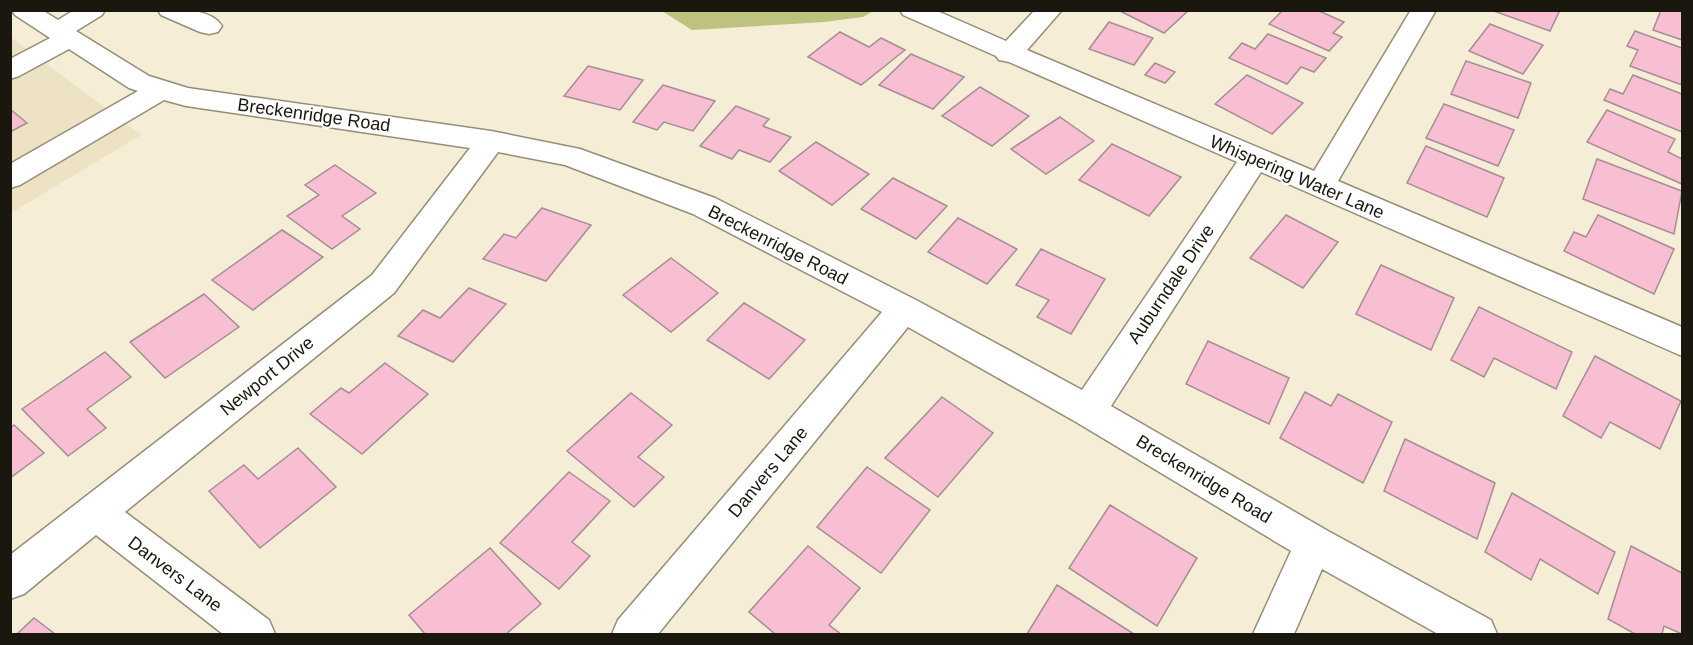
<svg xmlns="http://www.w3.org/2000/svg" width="1693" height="645" viewBox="0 0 1693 645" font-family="Helvetica,sans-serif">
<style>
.built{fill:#ede3c4}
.green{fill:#bdc37e}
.building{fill:#f7bfd1;stroke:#a68d95;stroke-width:1.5}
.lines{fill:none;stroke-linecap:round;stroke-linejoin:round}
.minor-casing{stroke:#948d77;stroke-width:3}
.minor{fill:#fff;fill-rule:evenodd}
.labels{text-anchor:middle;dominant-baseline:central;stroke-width:4.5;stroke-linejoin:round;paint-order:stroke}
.street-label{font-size:18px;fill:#19170e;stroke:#fff}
</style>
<rect width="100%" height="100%" fill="#f5edd6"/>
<!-- built -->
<path class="built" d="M10,36L141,135L11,213H10Z"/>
<!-- green -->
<path class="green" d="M662,11H873L863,17L824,22L692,30Z"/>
<!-- building -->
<g class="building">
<path d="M1118,10H1189L1164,33Z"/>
<path d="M1283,10H1317L1344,22L1333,33L1342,37L1329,51L1269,24Z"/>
<path d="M1491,10H1560L1550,31Z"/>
<path d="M1661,10H1682V40L1653,30Z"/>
<path d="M1109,22L1153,38L1134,65L1089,49Z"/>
<path d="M1490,24L1543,45L1523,74L1469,51Z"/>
<path d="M1635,31L1682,48V85L1630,66L1638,50L1627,46Z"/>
<path d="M840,32L869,47L881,38L905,50L861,85L808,57Z"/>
<path d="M1268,34L1326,58L1314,72L1301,67L1287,84L1229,58L1242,43L1255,49Z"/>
<path d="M911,54L964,77L933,109L879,85Z"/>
<path d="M1466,61L1531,83L1518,118L1451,94Z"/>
<path d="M1155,63L1175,72L1165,83L1145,75Z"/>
<path d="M588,66L643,80L620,110L564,96Z"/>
<path d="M1247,75L1303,103L1272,134L1215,104Z"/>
<path d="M1633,75L1682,94V132L1604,100L1610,89L1623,94Z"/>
<path d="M663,85L715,101L693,131L664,122L657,130L633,122Z"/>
<path d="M980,87L1029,116L992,146L942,116Z"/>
<path d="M1444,104L1514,130L1498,166L1426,138Z"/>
<path d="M736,106L769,119L763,126L791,137L770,162L739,150L732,159L700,146Z"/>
<path d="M10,109L27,123L10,132Z"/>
<path d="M1607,110L1675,139L1668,152L1682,159V184L1587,142Z"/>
<path d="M1060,117L1094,141L1046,174L1011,149Z"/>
<path d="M816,142L869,174L832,205L779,171Z"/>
<path d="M1112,144L1181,177L1149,216L1079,180Z"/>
<path d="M1426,146L1504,178L1487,217L1407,183Z"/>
<path d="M1597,159L1682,191L1674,234L1583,199Z"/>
<path d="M335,165L376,193L342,216L360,229L332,249L287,216L319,195L305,185Z"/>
<path d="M893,178L947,206L916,239L861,209Z"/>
<path d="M542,208L591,225L546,281L483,259L504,234L516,238Z"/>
<path d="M1286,215L1338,242L1303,288L1250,258Z"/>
<path d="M1598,215L1674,249L1654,294L1564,251L1574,232L1586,237Z"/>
<path d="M958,218L1017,249L987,284L928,252Z"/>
<path d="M282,230L323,257L253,310L212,280Z"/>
<path d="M1041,249L1105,279L1071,334L1037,317L1049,300L1016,285Z"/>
<path d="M671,258L718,293L671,332L623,295Z"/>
<path d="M1381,265L1454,298L1431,350L1356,314Z"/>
<path d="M469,288L506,304L453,362L398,336L423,310L440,318Z"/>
<path d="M204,294L239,327L165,378L130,342Z"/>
<path d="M744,303L805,340L769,379L707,340Z"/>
<path d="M1479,307L1572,352L1556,389L1494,358L1484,377L1451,360Z"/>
<path d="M1208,341L1289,378L1269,424L1186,384Z"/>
<path d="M105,352L131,377L87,409L106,428L68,456L22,409Z"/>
<path d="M1595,356L1681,401L1660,449L1610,422L1601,438L1563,416Z"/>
<path d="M385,363L428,394L362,454L310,414L341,388L349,393Z"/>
<path d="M1305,392L1331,406L1338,394L1392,422L1363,483L1280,438Z"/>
<path d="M631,393L672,425L638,457L664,477L634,507L567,451Z"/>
<path d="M942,397L993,433L938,497L885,458Z"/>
<path d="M14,425L44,453L10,478V428Z"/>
<path d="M1405,439L1495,483L1477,539L1384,491Z"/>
<path d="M298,448L336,487L260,548L209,491L244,465L258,479Z"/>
<path d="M867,467L930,510L881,573L817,527Z"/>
<path d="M569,472L610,501L572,542L590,556L559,589L500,543Z"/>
<path d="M1512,493L1615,552L1598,594L1540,559L1531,580L1485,552Z"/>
<path d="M1110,505L1197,558L1157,626L1069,568Z"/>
<path d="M808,546L860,588L829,625L841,634H775L749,612Z"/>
<path d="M1631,546L1682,573V634L1664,626L1662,634H1635L1608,619Z"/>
<path d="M490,548L541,604L506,634H425L409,615Z"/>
<path d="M1057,585L1134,634H1027Z"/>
<path d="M34,618L55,634H17Z"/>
</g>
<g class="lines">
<!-- minor casing -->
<g class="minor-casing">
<g id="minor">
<path d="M12,10H42L58,20L74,10H105L102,15L76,31L149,76L188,88L491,131L580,149L715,198L916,300L1082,390L1237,162L1009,62L999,60L996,56L903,15L900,10H935L1006,41L1035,10H1062L1027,50L1314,171L1411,10H1436L1338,181L1682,327V356L1261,172L1111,406L1328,531L1491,620L1497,634H1438L1322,569L1294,634H1253L1291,551L1076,422L908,327L658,634H612L618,620L882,312L693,214L565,165L498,152L394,293L125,512L269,620L275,634H223L96,535L24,594L10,599V555L372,275L470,148L186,106L164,100L20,185L10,188V164L138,91L129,88L69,49L19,76L10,79V59L50,38L15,15Z"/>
<path d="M158,10C178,10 209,7 222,26L218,32L209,34L200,32L161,15Z"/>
</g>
</g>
<!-- minor -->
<use href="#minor" class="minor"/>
</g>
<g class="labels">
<!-- street labels -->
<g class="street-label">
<text transform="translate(314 115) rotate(8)">Breckenridge Road</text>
<text transform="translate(1297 177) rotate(23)">Whispering Water Lane</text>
<text transform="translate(778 245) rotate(27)">Breckenridge Road</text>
<text transform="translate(1171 284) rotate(-56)">Auburndale Drive</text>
<text transform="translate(267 376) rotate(-39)">Newport Drive</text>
<text transform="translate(768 472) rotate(-50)">Danvers Lane</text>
<text transform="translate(1204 479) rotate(31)">Breckenridge Road</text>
<text transform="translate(175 574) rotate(37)">Danvers Lane</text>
</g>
</g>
<!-- border -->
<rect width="1693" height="645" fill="none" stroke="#19170e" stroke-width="24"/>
</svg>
